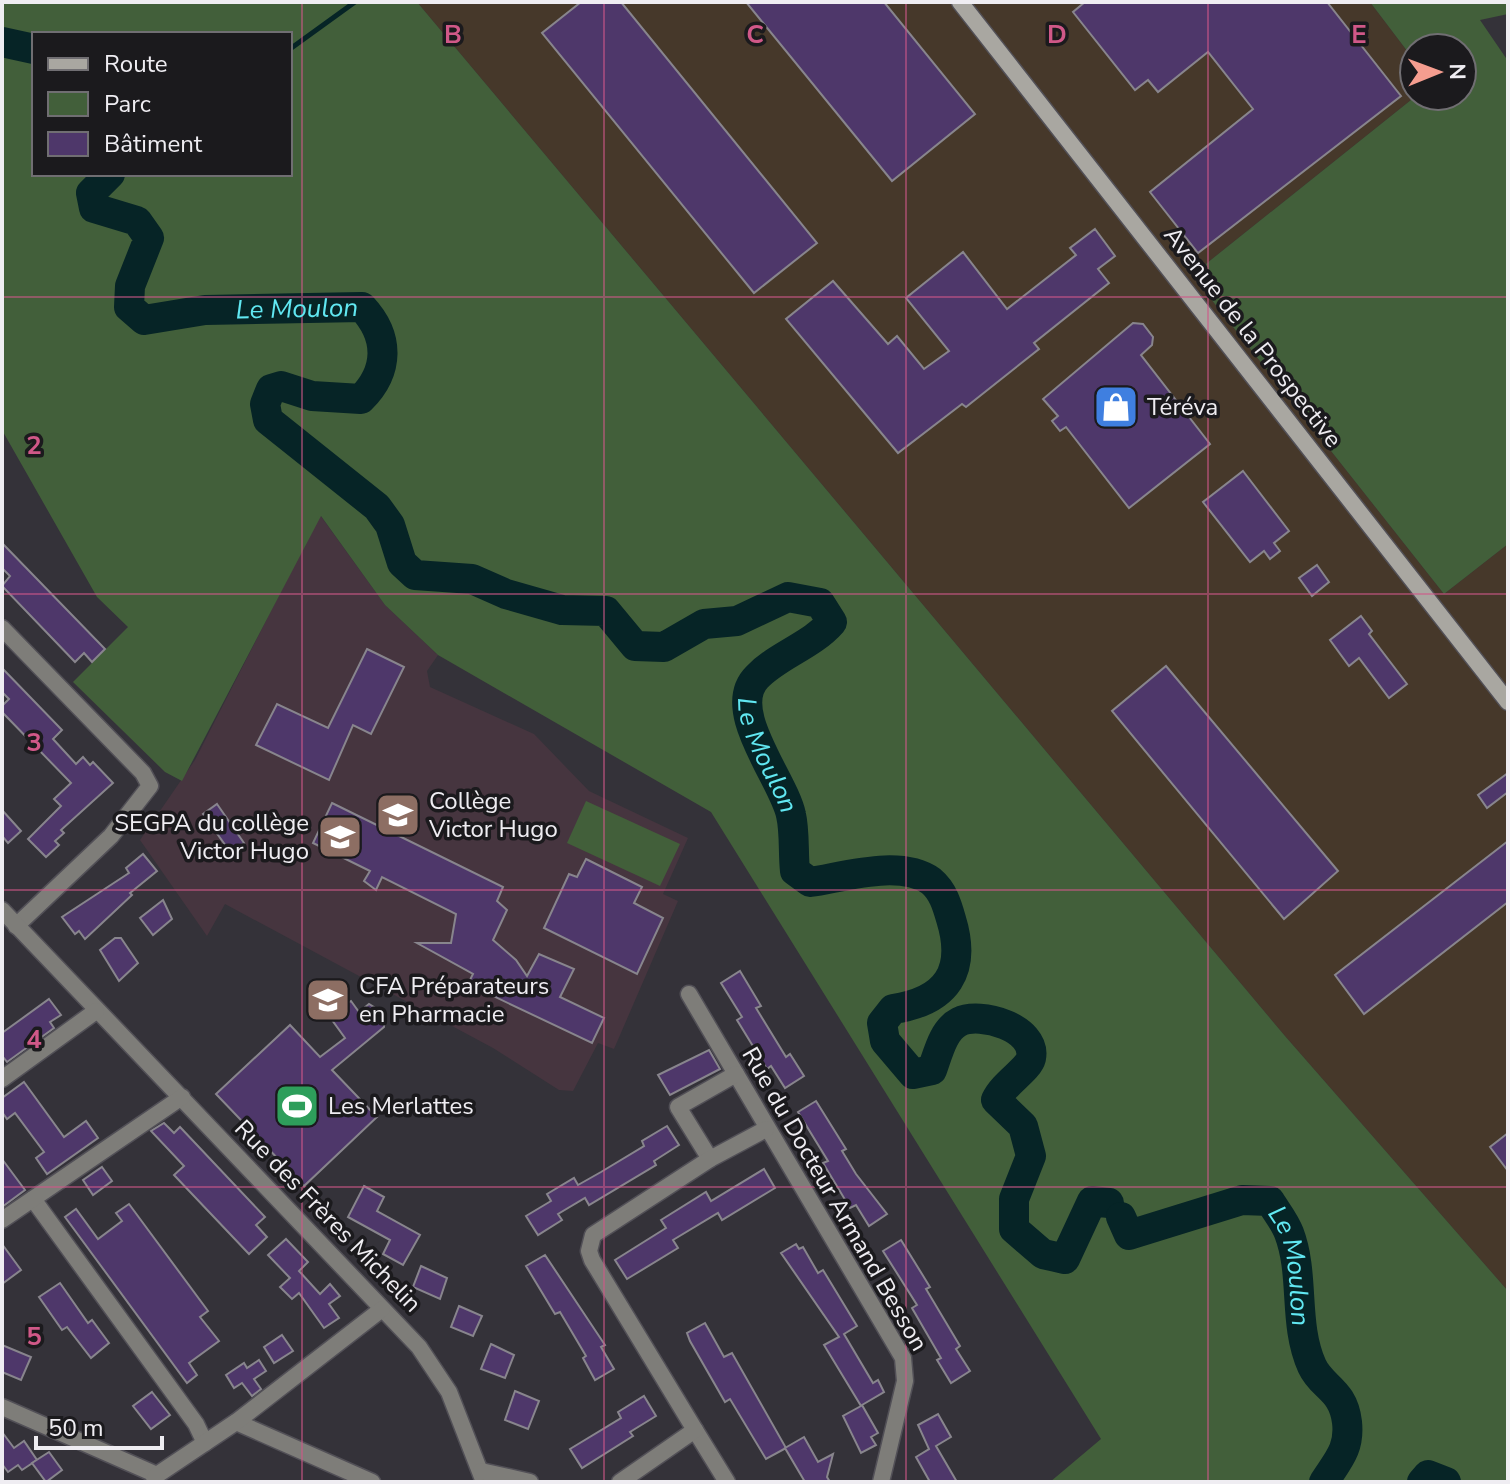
<svg xmlns="http://www.w3.org/2000/svg" width="1510" height="1484" viewBox="0 0 1510 1484" font-family="'Nunito Sans',sans-serif">
<style>
.industrial{fill:#46382a}
.education{fill:#46353f}
.green{fill:#425f3a;fill-rule:evenodd}
.lines{fill:none;stroke-linecap:round;stroke-linejoin:round}
.stream{stroke:#062426;stroke-width:5}
.river{stroke:#062426;stroke-width:30}
.building{fill:#4e376a;stroke:#88858d;stroke-width:2}
.street-casing{stroke:#525057;stroke-width:19}
.secondary-casing{stroke:#525057;stroke-width:19}
.street{stroke:#7e7d79;stroke-width:16}
.secondary{stroke:#a9a7a1;stroke-width:16}
.grid{fill:none;stroke:#d05888;stroke-width:2;stroke-opacity:0.55}
.labels{text-anchor:middle;dominant-baseline:central;stroke-width:7;stroke-linejoin:round;paint-order:stroke}
.street-label{font-size:24px;fill:#efedf2;stroke:#1b1a1d}
.poi-label{font-size:24px;fill:#efedf2;stroke:#1b1a1d;text-anchor:start}
.water-label{font-size:26px;font-style:italic;fill:#61e8f2;stroke:#1b1a1d}
.grid-label{font-size:26px;text-anchor:middle;font-weight:bold;fill:#d05888;stroke:#1b1a1d;stroke-width:7;stroke-linejoin:round;paint-order:stroke}
</style>
<rect width="100%" height="100%" fill="#343239"/>
<!-- industrial -->
<path class="industrial" d="M417,2H1370L1414,60L1416,96L1192,275L1444,594L1508,544V1291L1285,1036Z"/>
<!-- education -->
<path class="education" d="M320,515L385,605L438,655L427,671L430,687L534,734L589,791L688,838L663,894L678,901L614,1049L598,1043L573,1091L559,1090L493,1048L225,904L207,936L140,840L195,760Z"/>
<!-- green -->
<g class="green">
<path d="M2,2H417L1285,1036L1508,1291V1482H1050L1101,1439L711,812L438,655L385,605L321,516L182,781L165,772L73,682L128,627L97,597L2,430ZM34,34H290V174H34Z"/>
<path d="M1370,2H1508V14L1480,20L1508,61V544L1444,594L1192,275L1416,96H1462V48H1414V60Z"/>
<path d="M586,801L680,844L660,886L567,843Z"/>
</g>
<g class="lines">
<!-- stream -->
<path class="stream" d="M290,49L355,2"/>
<!-- river -->
<g class="river">
<path d="M2,42L34,49"/>
<path id="s1" d="M110,174L91,193L94,208L137,221L149,238L130,286L129,307L144,320L205,310L362,307C390,337 389,371 361,399L312,396L281,386L271,389L265,404L268,420L377,507L390,525L402,563L415,575L472,579L506,594L562,610L606,611L635,646L664,647L704,624L737,621L788,597L820,603L832,622C811,646 778,655 757,677C724,710 784,780 791,815C795,832 793,853 795,871L810,882C844,877 900,859 931,881C943,891 947,905 951,919C967,971 947,1001 893,1009L882,1023L885,1041L913,1074L932,1070C938,1054 943,1030 959,1022C980,1011 1037,1028 1031,1058C1028,1070 1004,1083 996,1100L1023,1126L1031,1156L1014,1199V1229L1043,1254L1065,1259L1092,1201L1109,1203"/>
<path id="s2" d="M1121,1217L1129,1235L1242,1200L1270,1201C1276,1211 1285,1222 1289,1233C1305,1275 1293,1324 1312,1366C1322,1388 1343,1389 1347,1422C1350,1449 1338,1460 1324,1482"/>
<path d="M1422,1482L1428,1475L1446,1482"/>
</g>
</g>
<!-- building -->
<g class="building">
<path d="M581,2H621L817,243L754,293L542,33Z"/>
<path d="M746,2H884L975,114L892,181Z"/>
<path d="M1085,2H1327L1401,96L1198,253L1150,192L1253,109L1208,52L1158,92L1148,80L1135,90L1073,12Z"/>
<path d="M1095,229L1115,256L1098,269L1109,283L1034,343L1039,349L966,407L962,404L898,453L786,319L833,281L888,344L897,336L924,369L949,351L906,298L963,252L1007,309L1076,255L1070,248Z"/>
<path d="M1133,323L1143,324L1153,337L1152,345L1141,355L1210,444L1129,508L1066,427L1060,431L1052,421L1058,416L1043,399Z"/>
<path d="M1243,471L1289,531L1274,543L1280,551L1270,559L1264,551L1250,562L1203,502Z"/>
<path d="M2,543L105,649L92,662L84,653L75,662L2,586L10,576L2,568Z"/>
<path d="M1317,565L1329,582L1312,596L1299,578Z"/>
<path d="M1361,616L1372,631L1369,634L1407,684L1389,698L1359,658L1349,666L1330,640Z"/>
<path d="M367,649L404,667L371,734L353,725L329,780L256,745L277,704L328,728Z"/>
<path d="M1166,666L1338,871L1284,919L1112,711Z"/>
<path d="M2,668L62,730L53,739L76,764L83,757L90,765L93,762L113,783L61,830L64,833L55,841L59,845L46,857L28,839L61,806L54,799L71,783L2,712V706L9,699L2,692Z"/>
<path d="M1508,773V792L1487,808L1478,795Z"/>
<path d="M332,803L503,887L497,901L507,910L493,940L516,960L527,976L539,954L574,969L560,997L604,1018L592,1043L468,984L473,974L417,943H451L456,914L382,877L376,890L364,881L370,871L313,843Z"/>
<path d="M217,804L244,843L231,853L203,814Z"/>
<path d="M2,810L21,831L8,843L2,836Z"/>
<path d="M1508,841V902L1364,1014L1335,975Z"/>
<path d="M143,854L157,871L130,893L132,895L85,939L79,931L75,934L62,917L129,873L126,868Z"/>
<path d="M586,859L642,887L634,903L663,918L637,974L544,928L569,874L577,877Z"/>
<path d="M163,900L172,919L153,935L140,918Z"/>
<path d="M115,938H121L138,963L119,981L100,950Z"/>
<path d="M740,971L761,1006L756,1008L786,1057L790,1054L804,1076L785,1088L771,1066L767,1069L737,1020L742,1017L721,983Z"/>
<path d="M329,988L343,1006L351,1001L359,1012L369,1004L385,1014L384,1027L332,1070L377,1117L304,1186L216,1094L290,1025L320,1057L345,1038L316,998Z"/>
<path d="M49,999L61,1015L50,1022L54,1028L7,1062L2,1056V1033Z"/>
<path d="M709,1050L720,1069L670,1095L658,1075Z"/>
<path d="M24,1082L64,1137L86,1121L98,1138L47,1174L36,1158L44,1152L15,1113L7,1119L2,1112V1098Z"/>
<path d="M816,1101L846,1149L842,1151L856,1174L887,1214L869,1226L856,1205L850,1208L823,1163L828,1161L798,1112Z"/>
<path d="M164,1123L174,1133L180,1127L265,1217L256,1225L267,1237L249,1254L174,1175L184,1166L151,1131Z"/>
<path d="M667,1126L679,1145L654,1161L656,1165L589,1205L585,1198L558,1214L562,1220L538,1235L526,1216L551,1201L547,1194L574,1178L578,1185L601,1172L644,1146L642,1141Z"/>
<path d="M1508,1133V1171L1490,1147Z"/>
<path d="M2,1159L25,1190L2,1207Z"/>
<path d="M102,1167L112,1181L93,1195L83,1180Z"/>
<path d="M764,1169L775,1188L722,1220L718,1213L673,1240L678,1248L627,1279L615,1260L666,1228L661,1220L706,1192L711,1201Z"/>
<path d="M364,1186L384,1197L377,1211L420,1235L403,1265L383,1254L390,1240L348,1217Z"/>
<path d="M129,1204L208,1311L200,1317L219,1341L189,1363L197,1375L187,1383L65,1217L76,1209L98,1239L122,1221L116,1213Z"/>
<path d="M286,1239L308,1262L299,1271L320,1294L330,1284L340,1296L329,1304L339,1318L324,1328L299,1293L292,1299L280,1287L290,1278L268,1255Z"/>
<path d="M901,1240L930,1287L926,1289L960,1346L956,1349L970,1371L951,1383L937,1360L941,1358L912,1308L917,1305L883,1251Z"/>
<path d="M2,1244L21,1270L2,1284Z"/>
<path d="M796,1244L799,1249L803,1247L818,1273L823,1270L857,1326L844,1334L873,1383L878,1380L884,1392L862,1405L878,1433L871,1437L876,1445L861,1453L843,1416L861,1406L824,1345L839,1337L781,1253Z"/>
<path d="M545,1255L605,1345L601,1347L614,1369L595,1380L583,1358L586,1356L560,1312L555,1314L526,1266Z"/>
<path d="M421,1266L447,1278L440,1299L413,1287Z"/>
<path d="M60,1283L88,1323L92,1320L109,1343L91,1358L67,1327L62,1330L39,1297Z"/>
<path d="M459,1306L482,1316L473,1336L451,1327Z"/>
<path d="M705,1323L724,1357L732,1353L786,1448L766,1459L730,1399L725,1402L690,1341L687,1333Z"/>
<path d="M282,1335L293,1351L274,1363L264,1347Z"/>
<path d="M491,1344L514,1355L505,1378L481,1369Z"/>
<path d="M2,1345L31,1357L21,1380L2,1372Z"/>
<path d="M259,1360L266,1371L254,1379L261,1389L252,1396L242,1383L234,1388L226,1375L244,1363L247,1368Z"/>
<path d="M515,1391L539,1401L528,1429L505,1420Z"/>
<path d="M152,1392L170,1415L151,1429L133,1406Z"/>
<path d="M644,1396L656,1416L630,1432L633,1436L582,1468L570,1449L621,1418L618,1412Z"/>
<path d="M938,1414L951,1437L936,1446L957,1482H930L916,1457L929,1449L918,1425Z"/>
<path d="M2,1432L14,1448L24,1441L37,1460L22,1470L18,1465L8,1472L2,1464Z"/>
<path d="M804,1437L818,1462L833,1454L827,1477L830,1482H805L785,1448Z"/>
<path d="M49,1452L62,1470L46,1482L32,1463Z"/>
</g>
<g class="lines">
<!-- street casing -->
<g class="street-casing">
<g id="street">
<path d="M2,628L143,773L150,786L111,836L16,926"/>
<path d="M2,910L419,1347L449,1392L484,1482"/>
<path d="M689,994L903,1358L905,1381L881,1482"/>
<path d="M2,1079L96,1011"/>
<path d="M710,1159L678,1107L736,1074"/>
<path d="M33,1199L196,1424L205,1443"/>
<path d="M2,1220L182,1097"/>
<path d="M2,1407L157,1475"/>
<path d="M236,1422L372,1482"/>
<path d="M695,1430L727,1482"/>
<path d="M481,1471L530,1482"/>
<path d="M154,1482L157,1475L236,1422L382,1309"/>
<path d="M620,1482L695,1430L592,1260L589,1251L593,1235L710,1159L766,1129"/>
</g>
</g>
<!-- secondary casing -->
<g class="secondary-casing">
<path id="secondary" d="M960,2L1508,702"/>
</g>
<!-- street -->
<use href="#street" class="street"/>
<!-- secondary -->
<use href="#secondary" class="secondary"/>
</g>
<!-- grid -->
<path class="grid" d="M302,2V1482M604,2V1482M906,2V1482M1208,2V1482M2,297H1508M2,594H1508M2,890H1508M2,1187H1508"/>
<!-- icons -->
<defs>
<g id="shop-square" transform="scale(2.3)"><rect x="-9" y="-9" width="18" height="18" rx="4" fill="#3f7fe0" stroke="#1b1a1d"/><path d="M-5-2.5h2.3a2.7 3.5 0 0 1 5.4 0H5L5.5 6h-11ZM-1.5-2.5h3a1.5 2.3 0 0 0-3 0Z" fill="#fff"/></g>
<g id="school-square" transform="scale(2.3)"><rect x="-9" y="-9" width="18" height="18" rx="4" fill="#8d6e63" stroke="#1b1a1d"/><path d="M0-5L7-2L0 1L-7-2ZM-4 1L0 2.5L4 1V4Q0 6-4 4Z" fill="#fff"/></g>
<g id="university-square" transform="scale(2.3)"><rect x="-9" y="-9" width="18" height="18" rx="4" fill="#8d6e63" stroke="#1b1a1d"/><path d="M0-5L7-2L0 1L-7-2ZM-4 1L0 2.5L4 1V4Q0 6-4 4Z" fill="#fff"/></g>
<g id="stadium-square" transform="scale(2.3)"><rect x="-9" y="-9" width="18" height="18" rx="4" fill="#2e9e5b" stroke="#1b1a1d"/><path d="M0-5a6.5 5 0 1 0 0 10a6.5 5 0 1 0 0-10ZM-3.5-1.8h7v3.6h-7Z" fill="#fff"/></g>
</defs>
<g fill-rule="evenodd">
<use href="#shop-square" x="1116" y="407"/>
<use href="#school-square" x="398" y="815"/>
<use href="#school-square" x="340" y="837"/>
<use href="#university-square" x="328" y="1000"/>
<use href="#stadium-square" x="297" y="1106"/>
</g>
<g class="labels">
<!-- street labels -->
<g class="street-label">
<text transform="translate(1253 337) rotate(52)">Avenue de la Prospective</text>
<text transform="translate(835 1199) rotate(60)">Rue du Docteur Armand Besson</text>
<text transform="translate(328 1216) rotate(46)">Rue des Frères Michelin</text>
</g>
<!-- poi labels -->
<g class="poi-label">
<text x="1147" y="407">Téréva</text>
<text x="429" y="801">Collège<tspan x="429" dy="28">Victor Hugo</tspan></text>
<text x="309" y="823" text-anchor="end">SEGPA du collège<tspan x="309" dy="28">Victor Hugo</tspan></text>
<text x="359" y="986">CFA Préparateurs<tspan x="359" dy="28">en Pharmacie</tspan></text>
<text x="328" y="1106">Les Merlattes</text>
</g>
<!-- water labels -->
<g class="water-label">
<text stroke="none"><textPath href="#s1" startOffset="354">Le Moulon</textPath></text>
<text stroke="none"><textPath href="#s1" startOffset="1506">Le Moulon</textPath></text>
<text stroke="none"><textPath href="#s2" startOffset="236">Le Moulon</textPath></text>
</g>
</g>
<g class="grid-label">
<text x="453" y="43">B</text>
<text x="755" y="43">C</text>
<text x="1057" y="43">D</text>
<text x="1359" y="43">E</text>
<text x="34" y="454">2</text>
<text x="34" y="751">3</text>
<text x="34" y="1048">4</text>
<text x="34" y="1345">5</text>
</g>
<!-- border -->
<rect width="1510" height="1484" fill="none" stroke="#efedf2" stroke-width="8"/>
<!-- legend -->
<rect x="32" y="32" width="260" height="144" fill="#1b1a1d" stroke="#706e72" stroke-width="2"/>
<rect x="48" y="58" width="40" height="12" fill="#a9a7a1" stroke="#706e72" stroke-width="2"/>
<text x="104" y="72" font-size="24" fill="#efedf2">Route</text>
<rect x="48" y="92" width="40" height="24" fill="#425f3a" stroke="#706e72" stroke-width="2"/>
<text x="104" y="112" font-size="24" fill="#efedf2">Parc</text>
<rect x="48" y="132" width="40" height="24" fill="#4e376a" stroke="#706e72" stroke-width="2"/>
<text x="104" y="152" font-size="24" fill="#efedf2">Bâtiment</text>
<!-- north arrow -->
<g transform="translate(1438 72) rotate(89)"><circle r="38" fill="#1b1a1d" stroke="#706e72" stroke-width="2"/>
<path d="M0-6L14 30L0 20L-14 30Z" fill="#f59d8f"/>
<text y="-12" font-size="22" font-weight="bold" text-anchor="middle" fill="#efedf2">N</text>
</g>
<!-- scale -->
<path d="M36 1436v12h126v-12" fill="none" stroke="#efedf2" stroke-width="4"/>
<text x="48" y="1436" font-size="24" fill="#efedf2" stroke="#1b1a1d" stroke-width="6" paint-order="stroke">50 m</text>
</svg>
